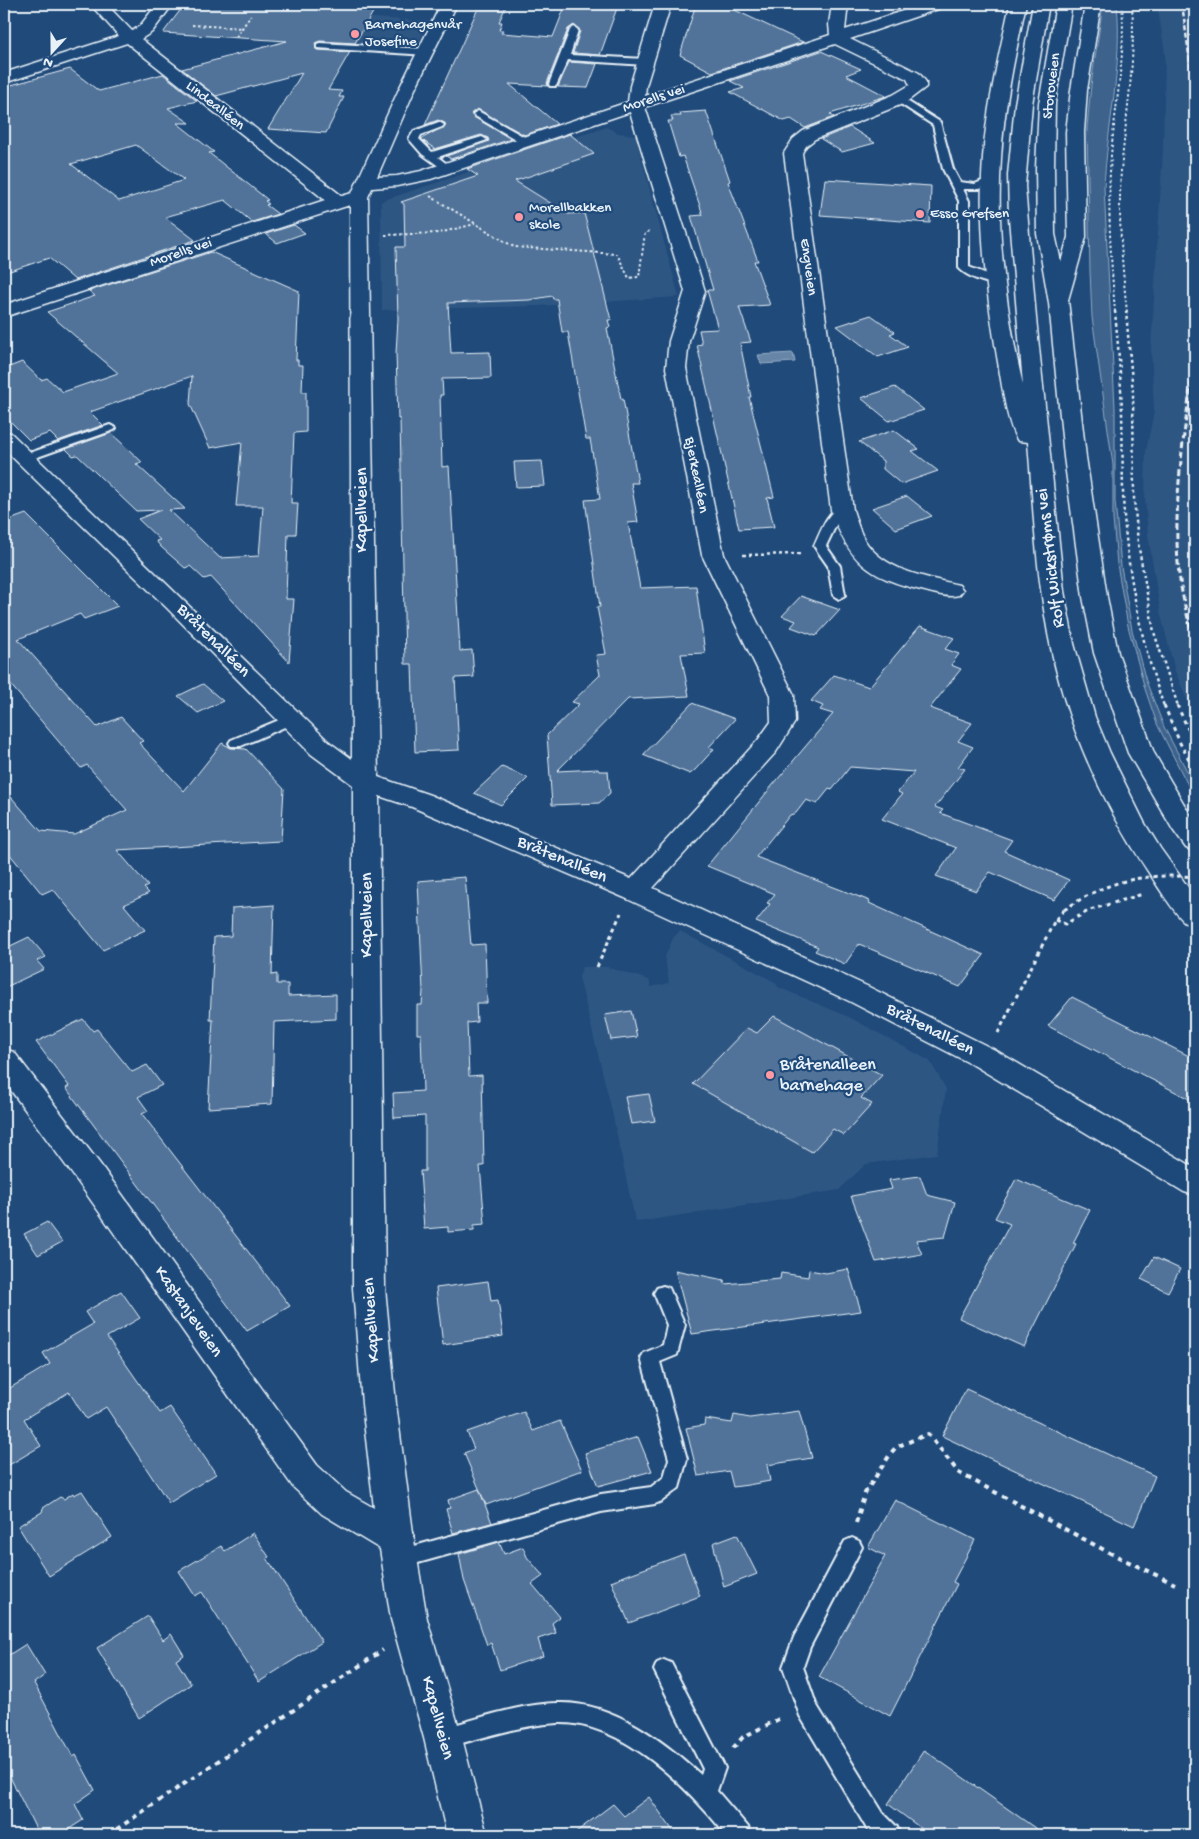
<svg xmlns="http://www.w3.org/2000/svg" width="1199" height="1839" viewBox="0 0 1199 1839" font-family="'Gochi Hand',sans-serif">
<style>
.built{fill:#2e5683}
.green{fill:#3c628c;stroke:#92aac2}
.water{fill:#6685a7;stroke:#9ab0c7}
.building{fill:#517399;stroke:#e8f1f8;fill-rule:evenodd}
.lines{fill:none;stroke-linecap:round;stroke-linejoin:round}
.lane-casing{stroke:#e8f1f8;stroke-width:4}
.street-casing{stroke:#e8f1f8;stroke-width:3}
.highway-casing{stroke:#e8f1f8;stroke-width:3}
.path-far3{stroke:#e8f1f8;stroke-width:2;stroke-dasharray:2.5 2.5;stroke-linecap:butt}
.path-far2{stroke:#e8f1f8;stroke-width:2.5;stroke-dasharray:3 3;stroke-linecap:butt}
.path-far1{stroke:#e8f1f8;stroke-width:3;stroke-dasharray:4 4;stroke-linecap:butt}
.path{stroke:#e8f1f8;stroke-width:4;stroke-dasharray:5 5;stroke-linecap:butt}
.lane{fill:#1f4a7a;fill-rule:evenodd}
.street{fill:#1f4a7a;fill-rule:evenodd}
.highway{fill:#1f4a7a;fill-rule:evenodd}
.rail-far1{stroke:#e8f1f8;stroke-width:2.5;stroke-dasharray:5 2.5;stroke-linecap:butt}
.rail{stroke:#e8f1f8;stroke-width:3;stroke-dasharray:6 3;stroke-linecap:butt}
.path-bridge{stroke:#e8f1f8;stroke-width:3;stroke-dasharray:4 4;stroke-linecap:butt}
.poi-dot{fill:#ff9aa2;stroke:#1f4a7a;stroke-width:2}
.labels{text-anchor:middle;dominant-baseline:central;stroke-width:4.5;stroke-linejoin:round;paint-order:stroke}
.far-poi-label{font-size:15px;fill:#e8f1f8;stroke:#1f4a7a;text-anchor:start}
.far-street-label{font-size:15px;fill:#e8f1f8;stroke:#1f4a7a}
.street-label{font-size:18px;fill:#e8f1f8;stroke:#1f4a7a}
.poi-label{font-size:18px;fill:#e8f1f8;stroke:#1f4a7a;text-anchor:start}
</style>
<rect width="100%" height="100%" fill="#1f4a7a"/>
<filter id="ink" filterUnits="userSpaceOnUse"><feTurbulence type="fractalNoise" baseFrequency=".02" numOctaves="2"/><feDisplacementMap in="SourceGraphic" scale="10" xChannelSelector="R" yChannelSelector="G"/><feConvolveMatrix kernelMatrix="1 2 1 2 8 2 1 2 1" color-interpolation-filters="sRGB"/></filter>
<g filter="url(#ink)">
<!-- built -->
<g class="built">
<path d="M1157,4H1195V719L1175,671L1161,615L1148,535L1145,498L1146,451L1154,411L1151,348L1163,150L1165,53Z"/>
<path d="M299,14L428,21L413,55L279,46Z"/>
<path d="M606,127L618,133L635,135L679,297L538,306L382,310L381,209V202L384,200Z"/>
<path d="M680,931L775,982L778,987L849,1017L930,1061L946,1089L937,1154L866,1164L839,1190L638,1222L635,1220L611,1107L579,977L582,967H607L649,980L651,987L669,983L665,957L673,938Z"/>
</g>
<!-- green -->
<path class="green" d="M1103,4H1117C1123,65 1107,126 1104,187L1115,408V501L1121,566L1132,630L1146,681L1164,727L1195,786V799L1157,724L1145,689L1128,626L1117,564L1113,519V465L1092,317L1090,271L1087,128L1091,85Z"/>
<!-- water -->
<path class="water" d="M793,353L795,362L761,364L758,355Z"/>
<!-- building -->
<g class="building">
<path d="M198,4H332L376,7L355,43L320,41L315,43L317,50L350,52L328,90L342,91L339,97H344L326,133L268,129L302,73L216,96L182,69L287,41L163,33L182,8L195,9Z"/>
<path d="M480,4H507L499,22H502L499,30H503L501,33L553,37L566,4H591V6L617,8L600,55L573,53L580,31L574,25L568,29L547,83L548,86L509,84L557,124L524,135L477,109L471,114L474,117L511,139L451,159L446,156L489,141L488,138L481,135L435,149L421,139L445,126V123L438,120L425,125Z"/>
<path d="M696,4H722L803,42L712,72L680,55Z"/>
<path d="M821,51L861,69L846,75L886,96L830,114L834,117L805,128L791,119L784,121L730,92L744,88L730,81Z"/>
<path d="M569,62L597,64L588,88L558,87Z"/>
<path d="M70,69L99,91L163,74L197,101L168,108L190,123H177L214,152L209,153L268,200L265,201L269,204L266,205L278,214L252,222L225,200L165,217L195,240L75,280L49,258L4,273V87ZM136,145L184,180L119,201L71,164Z"/>
<path d="M706,111L730,181L728,182L758,261H754L770,305L739,307L751,342L740,343L751,397H749L774,497L767,498L774,527L739,529L697,345L702,344L699,330L718,329L707,290H713L691,216L703,215L683,156L679,157L668,121H673L671,116H681L680,113Z"/>
<path d="M850,127L875,143L842,152L821,139Z"/>
<path d="M570,134L594,154L515,181L568,214L584,213L611,320H608L610,327L607,328L621,399H623L638,483H631L638,522L628,523L640,588L696,586L705,653L681,654L689,696L628,699L557,771L598,769L599,771H608L610,793L599,803L552,805L547,735L579,704L572,702L600,675L596,655L606,654L597,607H600L585,500L600,499L590,439H586L568,332H562L557,299H553L552,296L529,300L448,303L451,353L490,352L491,378L442,379L443,395H440L442,467L449,466L460,651L472,650L474,677L455,678L459,750L415,752L412,664H405L400,419H398L396,353L398,319L396,247H405L404,204L401,202L478,176L467,169Z"/>
<path d="M825,179L931,186L930,223L820,215Z"/>
<path d="M294,225L305,233L277,243L266,234Z"/>
<path d="M211,252L299,291L296,360H298V365H303L302,392H306V432L294,433L291,503H298L296,534H288L286,599H294L289,662L211,577L204,579L190,566L185,568L161,547L156,541L160,540L138,519L161,510L136,511L77,455L73,456L66,449L111,433L142,462L136,464L185,509L169,510L220,558L259,556L263,506H236L242,442L210,448L190,404L192,376L90,412L103,425L58,441L50,433L29,440L4,415V369L22,362L41,380L47,378L63,392L118,373L47,312L95,296L89,291Z"/>
<path d="M871,315L895,332L890,334L908,347L878,357L837,326Z"/>
<path d="M895,387L924,410L889,421L861,398Z"/>
<path d="M894,430L919,449L912,451L938,471L901,484L883,469V461L859,442Z"/>
<path d="M542,461L545,486L516,487L514,462Z"/>
<path d="M907,496L932,516L896,529L872,508Z"/>
<path d="M26,514L118,606L84,619L80,614L18,639L97,727L121,717L143,741L139,743L184,791L222,743L231,748L246,749L284,789L281,841L117,850L148,886L144,888L149,893L124,905L145,930L103,950L53,889L42,894L4,847V789L41,831L74,834L127,810L87,765L81,768L4,677V522Z"/>
<path d="M801,596L840,610L816,636L791,627L796,621L782,616Z"/>
<path d="M920,626L954,638L945,649L959,654L951,665L961,669L930,708L972,723L958,741L973,747L958,767L965,769L935,807L943,810L940,813L1012,840L1004,851L1069,880L1054,900L990,872L976,891L936,876L956,848L882,819L902,794L898,792L914,772L850,767L832,790L829,789L817,804L806,800L796,813L790,815L756,857L870,901L869,903L984,955L960,987L859,944L845,964L815,951L818,947L756,922L770,904L767,903L775,894L707,866L772,786L833,714L820,710L823,706L811,701L834,675L869,687Z"/>
<path d="M203,684L223,701L198,713L178,696Z"/>
<path d="M692,703L735,719L709,747L714,749L695,770L690,774L643,755Z"/>
<path d="M502,767L528,778L501,805L474,793Z"/>
<path d="M465,877L471,945L485,944L487,1003H476L477,1022L467,1023L469,1076L482,1075L484,1166H480L485,1224L474,1225V1230L448,1232V1227L424,1229L420,1171H425V1116L394,1118L393,1093L423,1091L421,1034H417V1005H422L423,991L418,881Z"/>
<path d="M274,905L272,975L277,974V984H288V996L336,994V1019L274,1022L272,1104L208,1108L213,1020H210L214,937L231,936L232,908Z"/>
<path d="M29,937L46,957L37,961L44,969L4,988V949Z"/>
<path d="M1072,997L1195,1059V1102L1048,1026Z"/>
<path d="M631,1011L637,1037L611,1040L605,1015Z"/>
<path d="M774,1016L882,1075L861,1098L872,1104L844,1135L833,1129L812,1152L693,1084L747,1028L757,1033Z"/>
<path d="M83,1019L93,1031L97,1029L132,1072L147,1065L162,1085L138,1097L148,1111L142,1114L290,1306L247,1331L66,1088L69,1086L36,1042Z"/>
<path d="M649,1094L655,1121L631,1124L625,1097Z"/>
<path d="M920,1176L927,1195L955,1202L945,1237L916,1240L922,1254L876,1262L851,1196L892,1189L889,1180Z"/>
<path d="M1016,1179L1090,1210L1073,1243L1076,1244L1024,1347L959,1318L1010,1224L995,1218Z"/>
<path d="M47,1222L62,1242L38,1255L24,1234Z"/>
<path d="M1154,1257L1180,1269L1168,1292L1141,1279Z"/>
<path d="M848,1269L861,1311L692,1334L675,1270L724,1280L725,1284L780,1279L781,1273L808,1277L809,1270L826,1273Z"/>
<path d="M488,1281L491,1301L498,1300L503,1336L443,1345L436,1288Z"/>
<path d="M121,1291L140,1318L107,1337L160,1413L170,1407L216,1474L169,1503L106,1407L86,1419L69,1392L24,1419L41,1446L4,1468V1389L5,1391L50,1364L43,1353L93,1324L85,1312Z"/>
<path d="M966,1389L1155,1476L1134,1526L942,1436Z"/>
<path d="M799,1411L812,1458L767,1465L770,1481L748,1485L733,1487L729,1471L698,1476L686,1428L704,1425L705,1419L732,1423L734,1415L750,1418Z"/>
<path d="M524,1412L533,1431L560,1421L582,1470L486,1505L464,1453L474,1449L467,1432Z"/>
<path d="M638,1437L652,1471L598,1486L585,1453Z"/>
<path d="M479,1489L492,1523L453,1533L446,1509L450,1508L448,1500Z"/>
<path d="M82,1491L112,1537L49,1576L18,1526L42,1512L43,1508L60,1497L64,1499L73,1493L74,1495Z"/>
<path d="M895,1500L975,1540L953,1582L957,1584L890,1716L819,1677L885,1556L868,1547Z"/>
<path d="M253,1533L269,1557L267,1558L322,1642L259,1682L202,1592L195,1596L179,1571L221,1546L225,1551Z"/>
<path d="M737,1534L757,1574L724,1587L713,1543Z"/>
<path d="M499,1542L504,1554L523,1547L527,1557L543,1576L532,1584L560,1617L552,1623L556,1633L538,1639L543,1656L500,1670L491,1643L487,1645L464,1580L459,1554Z"/>
<path d="M684,1554L700,1596L629,1623L611,1581Z"/>
<path d="M148,1616L163,1640L171,1634L184,1655L176,1660L191,1684L139,1718L97,1648Z"/>
<path d="M26,1644L45,1675L34,1683L73,1757L76,1755L95,1790L75,1804L83,1820L60,1835H39L4,1765V1658Z"/>
<path d="M924,1750L1045,1835H930L888,1804Z"/>
<path d="M649,1797L676,1835H572L613,1804L624,1816Z"/>
</g>
<g class="lines">
<!-- lane casing -->
<g class="lane-casing">
<g id="lane">
<path d="M574,27L578,30L570,55L645,59L649,62L645,65L568,60L556,86H550L549,84L570,30Z"/>
<path d="M320,43L427,49L431,52L427,55L317,48V44Z"/>
<path d="M899,96L940,122L953,169L960,182L975,184L991,177L996,180L979,189H963L969,201V267L1000,279L1001,281L1000,283C989,286 966,276 959,268V201L943,169L933,125L896,101L894,99Z"/>
<path d="M478,111L530,140L532,142L530,144H524L475,116L473,114Z"/>
<path d="M439,122L444,125L442,127L421,135L419,139L432,152L482,137L487,140L438,157L452,168L447,171L444,170L422,154L409,139L414,131Z"/>
<path d="M110,425L116,428L114,430L29,460L25,462L19,458L21,456Z"/>
<path d="M842,506L848,510L838,521L826,546L840,566L845,595L839,599L833,595L828,566L814,546C820,534 827,510 842,506Z"/>
<path d="M291,715L296,716L298,719L296,722L241,746H231L229,743L231,740Z"/>
<path d="M663,1286L669,1288L685,1325L677,1355L660,1362L687,1459L679,1488L662,1501L655,1504L601,1512L400,1568L393,1565L390,1559L393,1553L400,1550L601,1494L651,1487L664,1477L669,1459L641,1358L644,1353L663,1345L667,1325L654,1293L657,1288Z"/>
<path d="M852,1538L859,1541L862,1547L810,1647L803,1667L816,1704L883,1813L897,1827L900,1835H874L867,1829L800,1716L783,1667L794,1637L845,1541Z"/>
<path d="M664,1660L671,1663L725,1768L717,1791L748,1827L751,1835H726C688,1788 623,1721 558,1723C519,1725 481,1739 443,1748L436,1745L433,1738L436,1731L443,1728C481,1718 519,1704 558,1703C612,1701 664,1741 701,1775L703,1769L654,1670L657,1663Z"/>
</g>
</g>
<!-- street casing -->
<g class="street-casing">
<path id="street" d="M90,4H106L132,31L140,26L157,4H173L152,32L141,39L342,196L352,193L399,89L441,4H457L415,89L377,177L397,176L421,171L628,102L630,86L655,4H671L646,86L645,96L830,35L829,24L832,4H848L845,30L924,4H947L944,7L850,39L919,73L926,82V87L905,103L815,139L806,146L802,153L853,510C856,519 859,530 864,539C883,571 926,577 959,585L963,590L959,595C947,598 934,593 921,590C868,577 849,562 831,510L784,153L793,139L803,131L893,95L910,85L907,79L835,44L645,107L705,291L689,341L686,368L724,555L794,695L795,722L776,752L653,888L869,987L995,1050L1195,1168V1195L1184,1192L975,1066L849,1001L625,898L412,807L379,796L385,1288L396,1404L414,1540L427,1619L462,1738L487,1835H447L424,1738L391,1619L380,1549L322,1514L293,1487L78,1182L4,1081V1049L14,1052L100,1164L317,1465L346,1492L374,1508L362,1404L353,1288V785L311,754L167,608L4,449V431L11,433L329,742L352,759L350,205L4,317V305L325,200L127,43L4,83V73L119,36ZM630,112L685,291L669,341L666,368L702,555L770,695L771,722L758,740L631,879L430,795L378,777L368,197L372,188L397,186L431,179Z"/>
</g>
<!-- highway casing -->
<g class="highway-casing">
<g id="highway">
<path d="M1010,4H1026C1015,55 1004,106 1001,158C996,233 1006,312 1023,385L1009,218L1008,175L1015,104L1033,4H1049L1032,104L1025,186L1036,318L1064,591L1074,644L1095,717L1110,753L1144,822L1160,848L1195,897V926C1192,925 1187,924 1185,922C1173,912 1158,886 1149,873C1097,796 1059,707 1045,616C1035,558 1033,500 1028,442L1018,441C1008,428 1002,386 999,368C987,299 978,227 983,157C987,105 999,55 1010,4Z"/>
<path d="M1056,4H1072L1055,103L1054,168L1055,234L1061,262L1068,237L1066,132L1071,90L1085,4H1101L1087,90L1084,132L1086,237L1068,300L1086,457L1107,597L1118,653L1154,753L1195,823V851L1186,848L1173,830L1128,753L1094,653L1083,597L1064,457L1049,303L1037,234L1036,168L1039,103Z"/>
</g>
</g>
<!-- path-far3 -->
<g class="path-far3">
<path d="M192,25L243,28"/>
<path d="M236,37L251,15"/>
<path d="M430,196L514,247L617,254L629,278L639,277L645,233L650,231"/>
<path d="M385,235L439,233L475,224"/>
<path d="M1115,312C1111,260 1107,208 1111,156C1115,105 1126,56 1122,4"/>
<path d="M1127,312C1122,265 1118,218 1121,171C1126,115 1136,61 1132,4"/>
</g>
<!-- path-far2 -->
<g class="path-far2">
<path d="M1115,311C1118,345 1121,379 1122,413C1123,448 1122,482 1124,516C1129,581 1142,646 1164,706"/>
<path d="M1126,311L1133,393L1134,498L1138,543L1154,632L1178,706"/>
<path d="M743,555L801,554"/>
</g>
<!-- path-far1 -->
<g class="path-far1">
<path d="M1164,705L1180,743L1195,770"/>
<path d="M1177,705L1195,744"/>
<path d="M1055,920L1065,924L1090,910L1143,894"/>
<path d="M597,967L621,913"/>
<path d="M998,1033L1055,920L1064,910"/>
</g>
<!-- path -->
<g class="path">
<path d="M856,1523L865,1493L891,1453L896,1447L928,1434L959,1473L1110,1553L1175,1584"/>
<path d="M733,1748L743,1737L783,1717"/>
<path d="M108,1835L383,1650"/>
</g>
<!-- lane -->
<use href="#lane" class="lane"/>
<!-- street -->
<use href="#street" class="street"/>
<!-- highway -->
<use href="#highway" class="highway"/>
<!-- rail-far1 -->
<path class="rail-far1" d="M1182,4L1195,97"/>
<!-- rail -->
<path class="rail" d="M1195,354C1186,423 1173,493 1178,563C1180,591 1188,618 1195,645"/>
<!-- path-bridge -->
<path class="path-bridge" d="M1064,910C1107,880 1143,873 1195,877"/>
</g>
</g>
<!-- markers -->
<g class="poi-dot">
<circle cx="355" cy="34" r="5"/>
<circle cx="920" cy="214" r="5"/>
<circle cx="519" cy="217" r="5"/>
<circle cx="770" cy="1075" r="5"/>
</g>
<g class="labels">
<!-- far-poi labels -->
<g class="far-poi-label">
<text x="365" y="25">Barnehagenvår<tspan x="365" dy="17">Josefine</tspan></text>
<text x="529" y="208">Morellbakken<tspan x="529" dy="17">skole</tspan></text>
<text x="930" y="214">Esso Grefsen</text>
</g>
<!-- far-street labels -->
<g class="far-street-label">
<text transform="translate(1052 86) rotate(-83)">Storoveien</text>
<text transform="translate(654 99) rotate(-18)">Morells vei</text>
<text transform="translate(215 106) rotate(38)">Lindealléen</text>
<text transform="translate(181 253) rotate(-19)">Morells vei</text>
<text transform="translate(808 267) rotate(82)">Engveien</text>
<text transform="translate(696 475) rotate(79)">Bjerkealléen</text>
</g>
<!-- street labels -->
<g class="street-label">
<text transform="translate(362 510) rotate(-90)">Kapellveien</text>
<text transform="translate(1051 558) rotate(-97)">Rolf Wickstrøms vei</text>
<text transform="translate(213 641) rotate(45)">Bråtenalléen</text>
<text transform="translate(562 860) rotate(23)">Bråtenalléen</text>
<text transform="translate(367 915) rotate(-90)">Kapellveien</text>
<text transform="translate(930 1030) rotate(27)">Bråtenalléen</text>
<text transform="translate(188 1312) rotate(55)">Kastanjeveien</text>
<text transform="translate(372 1320) rotate(-94)">Kapellveien</text>
<text transform="translate(437 1718) rotate(75)">Kapellveien</text>
</g>
<!-- poi labels -->
<g class="poi-label">
<text x="780" y="1065">Bråtenalleen<tspan x="780" dy="21">barnehage</tspan></text>
</g>
</g>
<!-- margin -->
<rect width="1199" height="1839" fill="none" stroke="#1f4a7a" stroke-width="20"/>
<rect x="10" y="10" width="1179" height="1819" fill="none" stroke="#e8f1f8" stroke-width="2" filter="url(#ink)"/>
<!-- north arrow -->
<g transform="translate(52 52) rotate(201)" stroke="#1f4a7a" stroke-width="4" paint-order="stroke">
<path d="M0-4L9 19L0 12L-9 19Z" fill="#e8f1f8"/>
<text y="-8" font-size="14" font-weight="bold" text-anchor="middle" fill="#e8f1f8">N</text>
</g>
</svg>
